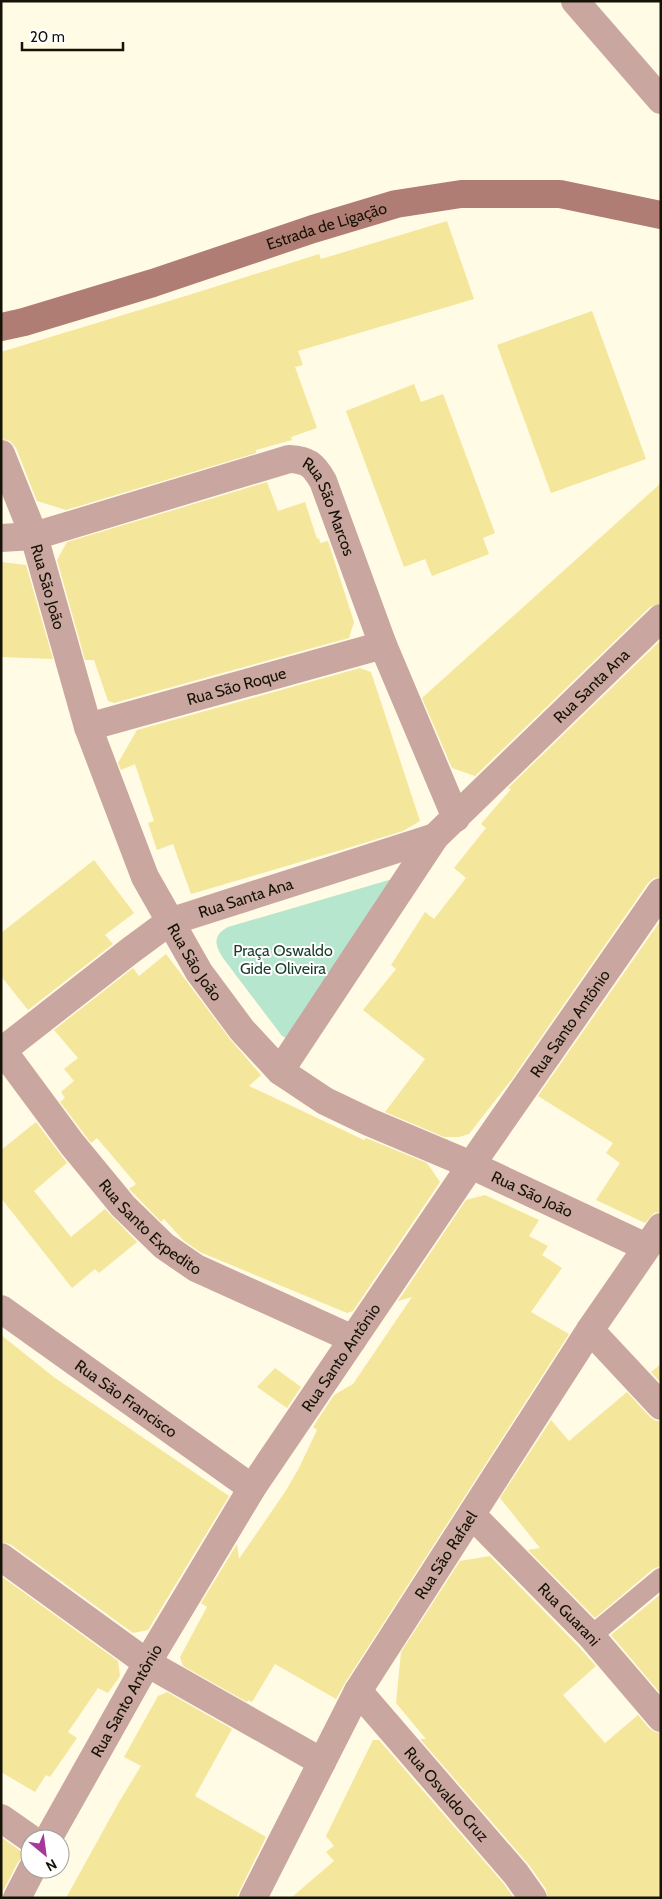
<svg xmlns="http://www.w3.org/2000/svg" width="662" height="1899" viewBox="0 0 662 1899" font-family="Cabin,sans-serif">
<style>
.green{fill:#b6e6cd}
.building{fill:#f4e69b}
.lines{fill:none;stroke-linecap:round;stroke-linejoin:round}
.lane{stroke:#caa6a0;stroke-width:20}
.street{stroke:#caa6a0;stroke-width:28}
.secondary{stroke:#b07d74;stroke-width:28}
.labels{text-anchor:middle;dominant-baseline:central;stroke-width:4;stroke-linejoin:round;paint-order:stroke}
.street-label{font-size:16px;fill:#151206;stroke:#fff}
.park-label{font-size:16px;fill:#1a3d2c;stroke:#fff}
</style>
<rect width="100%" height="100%" fill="#fffbe5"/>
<!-- green -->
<path class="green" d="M389,880H393L286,1038L282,1036L223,958C215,945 212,936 228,927Z"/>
<!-- building -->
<g class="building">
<path d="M447,221L474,299L298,351L303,365L295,367L317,428L291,437L292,440L256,450V453L66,510L37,501L16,448L10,441L1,439V352L189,295L319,254L321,259Z"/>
<path d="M592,311L646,459L551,493L497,345Z"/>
<path d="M414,384L421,402L443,394L495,533L483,538L489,554L432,576L425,559L404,567L346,411Z"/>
<path d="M267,482L278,511L305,502L317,539L319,538L320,543L328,541L354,622L349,638L114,703L108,701L94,660H85L57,560L67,542Z"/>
<path d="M661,483V603L650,607L475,776L452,768L422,698Z"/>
<path d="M1,562L26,565L53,659L1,657Z"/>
<path d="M661,640V877L654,878L648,883L512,1079L469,1134L459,1137H444L385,1112L425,1059L363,1010L396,969L391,965L425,912L434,919L466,878L454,868L486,828L481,824L511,789L508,788Z"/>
<path d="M360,668L371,672L420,821L403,831L348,848L191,894L173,844L157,850L148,823L154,821L135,764L121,770L118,763L137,730Z"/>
<path d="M94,860L134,913L105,935L113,944L28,1010L1,976V933Z"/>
<path d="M661,920V1212L654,1213L645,1223L596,1200L620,1163L606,1153L613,1143L538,1096Z"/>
<path d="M166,954L230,1039L261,1075L249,1086L364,1140L366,1138L427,1163L440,1182L353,1311L347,1313L224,1262L200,1252L183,1240L164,1219L161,1222L135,1195L129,1189L136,1184L97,1138L91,1143L60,1102L65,1098L61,1092L74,1081L64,1069L78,1058L54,1030L133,968L139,976Z"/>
<path d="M36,1122L67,1163L34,1191L71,1237L105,1209L137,1242L99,1273L95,1269L72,1288L1,1198V1150Z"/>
<path d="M485,1195L539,1220L529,1236L548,1246L542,1255L562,1268L531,1312L569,1334L345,1683L336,1699L275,1664L252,1702L248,1700L247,1702L183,1666L180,1657L207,1607L201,1603L237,1544L239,1559L285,1492L299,1468L317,1430L313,1427L334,1395L353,1384L412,1297L398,1301L466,1200Z"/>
<path d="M1,1335L55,1378L229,1496L148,1630L133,1633L10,1544L1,1542Z"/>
<path d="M661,1364V1383L651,1372Z"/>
<path d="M275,1368L301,1387L287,1408L257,1387Z"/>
<path d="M627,1392L650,1417L656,1421H661V1566L653,1569L595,1618L528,1550L540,1548L500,1498L551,1420L569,1441Z"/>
<path d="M490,1556L579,1647L596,1666L563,1695L605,1743L638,1715L649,1728L655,1732L661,1733V1898H548L546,1889L529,1865L420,1739H426L396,1703L401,1652L460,1561Z"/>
<path d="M1,1576L118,1661L120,1676L108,1693L98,1688L68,1732L77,1738L50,1777L46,1775L35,1792L1,1772Z"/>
<path d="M661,1594V1694L611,1635Z"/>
<path d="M167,1692L232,1729L195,1796L266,1837L236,1898H66L119,1802L141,1766L124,1757L158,1696Z"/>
<path d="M373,1740H379L504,1884L514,1898H291L334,1861L326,1852L334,1846L326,1836Z"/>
<path d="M1,1837L22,1852L24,1856L18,1862L3,1891L2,1898Z"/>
</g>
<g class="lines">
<!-- lane -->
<path class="lane" d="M591,1636L661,1578"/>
<!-- street -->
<g class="street">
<path d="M575,1L661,100"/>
<path id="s1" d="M1,454L34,536L88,727L145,877L199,972L242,1030L280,1071L325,1101L369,1122L471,1165L646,1247"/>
<path id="s2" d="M1,538L34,536L289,459C308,460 313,464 323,481L383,645L456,818"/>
<path id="s3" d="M88,727L383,645"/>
<path id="s4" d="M1,1048L72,1144L123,1206L164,1246L196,1268L353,1339"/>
<path id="s5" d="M3,1050L131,950L169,922L435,837"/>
<path id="s6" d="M280,1071L435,837L661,618"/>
<path id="s7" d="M1,1309L252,1488"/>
<path d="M590,1330L661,1406"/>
<path id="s8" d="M472,1515L591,1636L661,1718"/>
<path d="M1,1557L147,1663L322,1762"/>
<path id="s9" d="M358,1691L516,1874L533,1898"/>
<path d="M1,1818L31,1839"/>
<path id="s10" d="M48,1839L147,1663L252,1488L471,1165L661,892"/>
<path d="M17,1898L32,1869"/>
<path id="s11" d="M253,1898L358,1691L590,1330L661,1227"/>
</g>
<!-- secondary -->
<path class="secondary" id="s12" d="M1,327L24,322L153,283L313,229L396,204L461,194H560L661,215"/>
</g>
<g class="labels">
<!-- street labels -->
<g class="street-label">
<text stroke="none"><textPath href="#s12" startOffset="341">Estrada de Ligação</textPath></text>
<text stroke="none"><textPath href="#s2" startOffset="368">Rua São Marcos</textPath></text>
<text stroke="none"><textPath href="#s1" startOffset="141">Rua São João</textPath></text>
<text stroke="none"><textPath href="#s3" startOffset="154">Rua São Roque</textPath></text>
<text stroke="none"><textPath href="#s6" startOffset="498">Rua Santa Ana</textPath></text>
<text stroke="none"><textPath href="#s5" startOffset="290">Rua Santa Ana</textPath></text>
<text stroke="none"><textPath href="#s1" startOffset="546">Rua São João</textPath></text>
<text stroke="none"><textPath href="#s10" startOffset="969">Rua Santo Antônio</textPath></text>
<text stroke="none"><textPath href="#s1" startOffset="966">Rua São João</textPath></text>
<text stroke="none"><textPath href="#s4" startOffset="234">Rua Santo Expedito</textPath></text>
<text stroke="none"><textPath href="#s10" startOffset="564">Rua Santo Antônio</textPath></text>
<text stroke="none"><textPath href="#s7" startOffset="154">Rua São Francisco</textPath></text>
<text stroke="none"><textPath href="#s11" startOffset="394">Rua São Rafael</textPath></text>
<text stroke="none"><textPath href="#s8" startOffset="139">Rua Guarani</textPath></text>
<text stroke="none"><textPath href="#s10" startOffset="159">Rua Santo Antônio</textPath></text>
<text stroke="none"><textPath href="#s9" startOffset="136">Rua Osvaldo Cruz</textPath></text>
</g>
<!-- park labels -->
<g class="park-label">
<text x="283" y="950">Praça Oswaldo<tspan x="283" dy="18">Gide Oliveira</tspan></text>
</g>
</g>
<!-- border -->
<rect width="662" height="1899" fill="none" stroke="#151206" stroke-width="5"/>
<!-- north arrow -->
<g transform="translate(45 1854) rotate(151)"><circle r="24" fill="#ffffff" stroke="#a1a09b"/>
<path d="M0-4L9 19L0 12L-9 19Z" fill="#a53898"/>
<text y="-8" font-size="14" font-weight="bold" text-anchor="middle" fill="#151206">N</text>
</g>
<!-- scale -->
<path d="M22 42v8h101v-8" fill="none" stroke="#151206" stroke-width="2.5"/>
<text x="30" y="42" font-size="15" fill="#151206" stroke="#ffffff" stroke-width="4" paint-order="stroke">20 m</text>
</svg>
